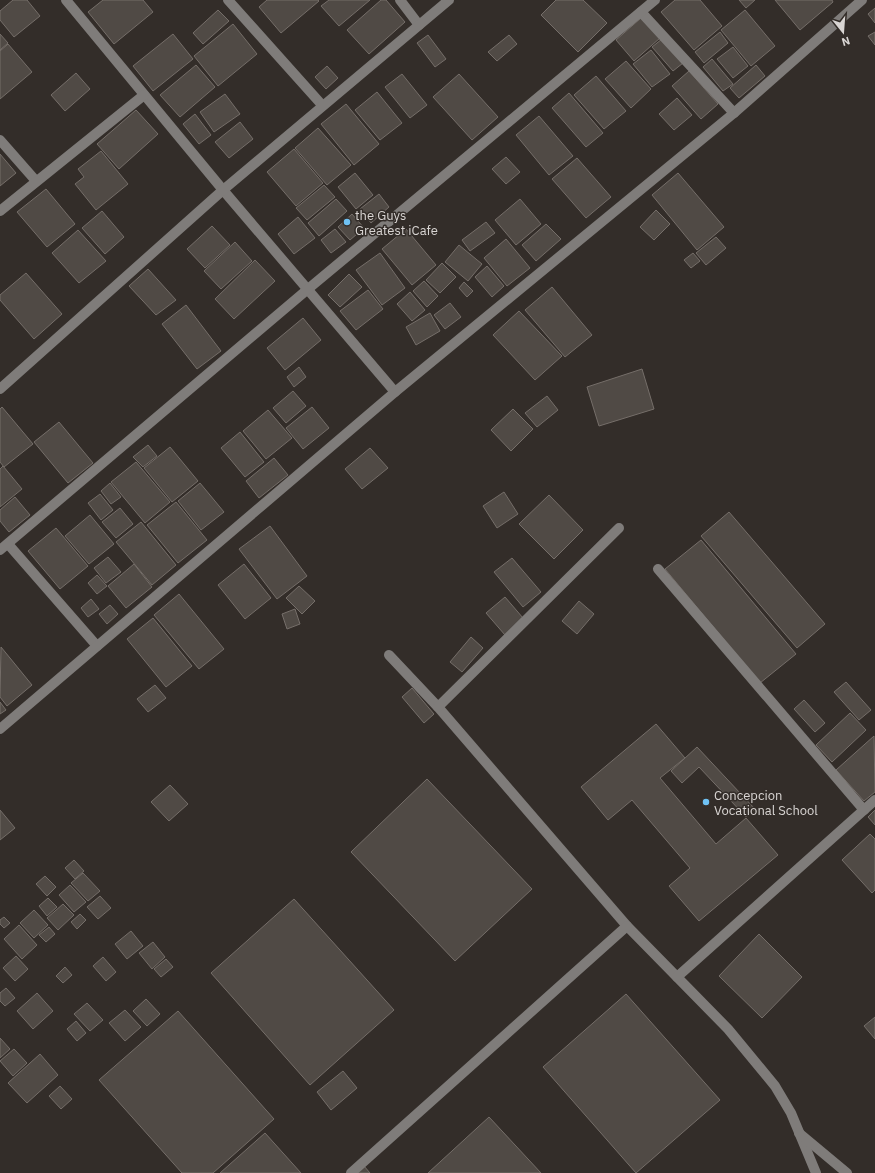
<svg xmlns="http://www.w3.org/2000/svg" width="875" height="1173" viewBox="0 0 875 1173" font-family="'IBM Plex Sans',sans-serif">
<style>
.building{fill:#504a45;stroke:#756e69}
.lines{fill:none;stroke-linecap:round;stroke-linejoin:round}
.minor{stroke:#7f7c7a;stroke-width:10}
.poi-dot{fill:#6fc2f4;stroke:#332d29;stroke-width:1.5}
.labels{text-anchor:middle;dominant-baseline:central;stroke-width:3;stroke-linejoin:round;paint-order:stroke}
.poi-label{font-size:13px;fill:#d9d5d3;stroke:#332d29;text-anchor:start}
</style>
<rect width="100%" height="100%" fill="#332d29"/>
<!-- building -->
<g class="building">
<path d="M13,0H27L40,16L14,37L0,20V11Z"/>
<path d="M103,0H143L153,12L114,44L88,12Z"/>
<path d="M267,0H318L319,1L281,33L259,7Z"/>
<path d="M329,0H370L339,26L321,6Z"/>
<path d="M381,0H386L405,22L369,54L347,30Z"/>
<path d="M556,0H583L607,23L578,52L541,15Z"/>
<path d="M675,0H700L722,26L694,50L661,12Z"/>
<path d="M739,0H755L746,8Z"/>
<path d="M775,0H832L833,2L800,30Z"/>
<path d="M875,8V23L868,14Z"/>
<path d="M218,10L229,21L203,44L193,33Z"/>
<path d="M745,10L775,46L751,66L721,30Z"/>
<path d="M641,18L660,38L634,61L616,40Z"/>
<path d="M233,24L257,54L218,86L194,56Z"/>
<path d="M720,32L728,43L704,63L695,52Z"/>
<path d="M875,32V45L868,36Z"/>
<path d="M0,34L8,43L0,50Z"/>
<path d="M173,34L193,59L153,91L133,66Z"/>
<path d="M428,35L446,59L435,67L417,43Z"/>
<path d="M509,35L517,44L497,61L488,52Z"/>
<path d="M662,39L683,63L673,71L652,47Z"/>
<path d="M8,44L32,72L0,99V51Z"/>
<path d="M733,47L748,66L733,78L717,59Z"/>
<path d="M651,50L670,74L652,87L633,64Z"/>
<path d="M712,59L733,84L723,91L703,67Z"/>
<path d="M626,61L651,89L631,108L605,79Z"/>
<path d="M196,65L215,87L180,117L160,95Z"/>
<path d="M756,65L765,76L739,98L730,88Z"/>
<path d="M327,66L338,78L326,89L315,77Z"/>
<path d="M689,71L718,104L701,119L672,86Z"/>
<path d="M76,73L90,89L65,111L51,95Z"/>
<path d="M402,74L427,105L410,118L385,87Z"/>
<path d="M459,74L498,117L472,140L433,97Z"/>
<path d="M596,76L626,111L604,129L574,95Z"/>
<path d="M377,92L402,123L380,140L355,110Z"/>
<path d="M569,93L603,133L586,147L552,108Z"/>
<path d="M225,94L240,114L214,132L200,112Z"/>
<path d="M677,98L692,115L674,130L659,114Z"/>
<path d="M346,104L379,144L354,165L321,124Z"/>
<path d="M136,110L158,134L119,169L97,144Z"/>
<path d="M195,114L211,135L199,144L183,124Z"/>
<path d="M539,116L573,156L549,175L516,135Z"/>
<path d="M240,122L253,139L229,158L215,142Z"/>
<path d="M318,128L351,165L327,185L295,148Z"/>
<path d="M294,149L323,183L296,206L267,172Z"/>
<path d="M101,151L128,184L96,210L75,184L84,177L78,169Z"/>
<path d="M0,154L16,173L0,186Z"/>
<path d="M506,157L520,172L506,184L492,169Z"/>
<path d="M577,158L611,197L586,218L552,179Z"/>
<path d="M355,173L373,195L356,209L338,187Z"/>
<path d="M678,173L724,227L697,250L652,195Z"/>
<path d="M324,185L335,197L307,220L296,208Z"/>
<path d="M46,189L75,224L47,247L17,212Z"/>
<path d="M379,194L389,207L371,223L360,209Z"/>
<path d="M336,199L347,211L319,236L308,223Z"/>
<path d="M520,199L541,224L516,245L495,220Z"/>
<path d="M656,210L670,224L654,240L640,227Z"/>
<path d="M102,211L124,237L105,254L82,228Z"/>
<path d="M352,214L364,228L350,240L338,227Z"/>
<path d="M298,217L315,238L294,254L278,234Z"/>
<path d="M486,222L495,233L470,251L462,240Z"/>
<path d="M546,224L561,239L536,261L522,245Z"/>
<path d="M212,226L230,245L205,268L187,249Z"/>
<path d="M335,229L346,242L331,253L321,240Z"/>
<path d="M406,229L436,265L412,285L382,249Z"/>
<path d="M78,230L106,261L79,283L52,253Z"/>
<path d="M716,237L726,248L706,265L696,253Z"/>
<path d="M506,239L530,268L507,286L484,258Z"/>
<path d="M235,242L252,261L221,289L204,271Z"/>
<path d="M459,245L482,264L468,281L445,262Z"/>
<path d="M380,253L405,288L382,305L356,270Z"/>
<path d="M693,253L700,261L691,268L684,260Z"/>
<path d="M255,260L275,281L234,319L215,299Z"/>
<path d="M442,263L456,277L440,293L426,280Z"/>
<path d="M487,266L504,286L492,297L475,277Z"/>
<path d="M148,269L176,300L156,315L129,286Z"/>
<path d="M26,273L62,314L34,339L0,300V295Z"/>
<path d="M349,274L362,287L340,307L328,295Z"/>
<path d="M424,281L438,296L427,307L413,291Z"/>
<path d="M464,282L473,291L467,297L459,288Z"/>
<path d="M552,287L592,335L565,357L525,310Z"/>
<path d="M368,290L383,309L356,330L340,311Z"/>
<path d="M410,292L425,310L412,321L397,304Z"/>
<path d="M450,303L461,317L445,329L434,315Z"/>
<path d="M186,305L221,351L197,369L162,324Z"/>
<path d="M519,311L562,356L535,380L493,335Z"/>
<path d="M430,313L440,331L416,345L406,327Z"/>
<path d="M303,318L321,340L285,370L267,348Z"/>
<path d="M299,367L306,377L294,387L287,377Z"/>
<path d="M642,369L654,409L599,426L587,387Z"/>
<path d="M293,391L306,406L286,423L273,408Z"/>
<path d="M547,396L558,410L537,427L525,413Z"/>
<path d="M2,407L33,444L4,467L0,462V409Z"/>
<path d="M312,407L329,428L303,449L286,428Z"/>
<path d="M513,409L533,429L511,451L491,430Z"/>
<path d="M268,410L292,438L266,459L243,431Z"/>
<path d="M59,422L93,463L68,483L34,442Z"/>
<path d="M240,432L264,462L245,477L221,448Z"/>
<path d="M148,445L157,456L143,467L133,457Z"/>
<path d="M170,447L198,481L172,502L144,468Z"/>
<path d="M370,448L388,468L362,489L345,469Z"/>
<path d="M274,458L288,475L259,498L246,481Z"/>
<path d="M136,462L170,502L145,523L111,482Z"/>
<path d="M3,466L22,489L0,507V469Z"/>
<path d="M110,483L121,497L111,504L101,491Z"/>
<path d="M200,483L224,512L201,530L178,501Z"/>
<path d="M504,492L518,514L497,528L483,506Z"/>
<path d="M100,494L113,510L101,520L88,503Z"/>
<path d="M549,495L583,530L554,559L519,524Z"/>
<path d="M15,497L30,515L9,532L0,521V510Z"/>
<path d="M176,502L207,540L178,563L147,525Z"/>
<path d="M120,508L133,524L116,538L102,522Z"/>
<path d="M729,512L825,624L797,648L701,536Z"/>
<path d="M90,515L114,544L89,564L65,536Z"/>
<path d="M141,522L176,565L152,585L116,542Z"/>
<path d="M270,526L307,576L277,599L239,549Z"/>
<path d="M56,528L88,566L60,589L28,551Z"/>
<path d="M701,540L796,654L760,683L665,569Z"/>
<path d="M108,557L121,572L106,583L94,568Z"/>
<path d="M512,558L541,592L523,607L494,572Z"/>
<path d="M134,564L152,587L126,608L108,586Z"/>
<path d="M244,564L271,598L245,619L218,585Z"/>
<path d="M97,575L107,586L97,594L88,583Z"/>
<path d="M299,586L315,601L302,614L286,598Z"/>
<path d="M179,594L224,649L199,669L154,615Z"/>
<path d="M505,597L523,618L505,635L486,613Z"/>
<path d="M91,599L99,609L88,617L81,608Z"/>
<path d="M579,601L594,614L577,634L562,621Z"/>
<path d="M110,605L118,614L107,624L99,614Z"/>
<path d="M295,609L300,624L287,629L282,614Z"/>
<path d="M153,618L192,666L166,687L127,639Z"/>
<path d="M471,637L483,648L462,672L450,662Z"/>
<path d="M1,647L32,685L7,706L0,697Z"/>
<path d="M846,682L871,710L859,720L834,692Z"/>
<path d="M155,685L166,698L148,712L137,699Z"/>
<path d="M412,688L434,714L424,723L402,697Z"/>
<path d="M804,700L825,723L815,732L794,709Z"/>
<path d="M0,702L6,710L0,714Z"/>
<path d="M850,713L866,730L832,762L816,745Z"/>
<path d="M656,724L685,758L660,778L716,844L746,818L778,855L699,921L669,886L690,868L632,800L608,820L581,787Z"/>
<path d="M874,736L875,792L864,801L836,770Z"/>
<path d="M697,747L755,809L746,817L699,767L682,783L671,771Z"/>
<path d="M427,779L532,889L455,961L351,852Z"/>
<path d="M170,785L188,804L169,821L151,802Z"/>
<path d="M0,810L15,828L0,840Z"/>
<path d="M875,810V825L868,817Z"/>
<path d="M870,834L875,839V890L872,893L842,860Z"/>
<path d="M74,860L84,871L75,879L65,868Z"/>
<path d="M83,873L100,891L88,901L71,883Z"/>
<path d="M45,876L56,887L47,896L36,884Z"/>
<path d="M70,885L86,902L74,912L59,895Z"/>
<path d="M100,896L111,908L98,919L87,907Z"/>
<path d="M48,898L57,907L47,916L39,906Z"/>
<path d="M294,899L394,1010L310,1085L211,973Z"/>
<path d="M63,904L74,915L58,930L47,918Z"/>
<path d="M34,910L48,925L34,938L20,923Z"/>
<path d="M80,914L86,920L77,929L71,922Z"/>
<path d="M4,917L10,923L4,928L0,924V920Z"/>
<path d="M19,925L37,945L22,959L4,939Z"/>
<path d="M49,927L55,934L46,942L39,935Z"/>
<path d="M131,931L143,946L127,959L115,944Z"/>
<path d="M759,934L802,977L762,1018L719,976Z"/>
<path d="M153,942L165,957L152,969L139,953Z"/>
<path d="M16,956L28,969L15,981L3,968Z"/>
<path d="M103,957L116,972L106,981L93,966Z"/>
<path d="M166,959L173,967L161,977L154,969Z"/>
<path d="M65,967L72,975L63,983L56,976Z"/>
<path d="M6,988L15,998L5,1006L0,1001V993Z"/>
<path d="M37,993L53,1011L33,1029L17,1011Z"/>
<path d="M626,994L720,1100L636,1173L543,1067Z"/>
<path d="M146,999L160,1014L147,1026L133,1011Z"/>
<path d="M87,1003L103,1020L90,1031L74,1014Z"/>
<path d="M125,1010L141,1027L125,1041L109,1023Z"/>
<path d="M178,1011L274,1119L213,1173H182L99,1080Z"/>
<path d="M875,1017V1039L864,1026Z"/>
<path d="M76,1021L86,1033L77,1041L67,1029Z"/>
<path d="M0,1038L10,1049L0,1058Z"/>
<path d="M14,1049L27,1063L13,1076L0,1061Z"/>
<path d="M40,1054L58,1075L27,1103L8,1083Z"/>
<path d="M343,1071L357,1088L331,1110L317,1092Z"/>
<path d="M60,1086L72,1099L61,1109L49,1096Z"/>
<path d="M489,1117L541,1173H428Z"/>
<path d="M265,1133L301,1173H220Z"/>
<path d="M364,1166L370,1173H355Z"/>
</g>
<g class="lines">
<!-- minor -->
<g class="minor">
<path d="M66,0L223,190L395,392"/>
<path d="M228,0L322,105"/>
<path d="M400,0L419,25"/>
<path d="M641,12L734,113"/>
<path d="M0,140L36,181"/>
<path d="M0,211L144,95"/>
<path d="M0,389L223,190L449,0"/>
<path d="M8,544L97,646"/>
<path d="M0,550L308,289L655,0"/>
<path d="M658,569L864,810"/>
<path d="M389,655L438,707L627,926L728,1029L775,1086L791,1113L816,1173"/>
<path d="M438,707L619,528"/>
<path d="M0,729L395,392L734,113L862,0"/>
<path d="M677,977L875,800"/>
<path d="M799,1133L847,1173"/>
<path d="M351,1173L627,926"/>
</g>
</g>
<!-- markers -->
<g class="poi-dot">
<circle cx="347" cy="222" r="4"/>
<circle cx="706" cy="802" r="4"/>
</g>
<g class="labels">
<!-- poi labels -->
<g class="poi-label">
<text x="355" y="215">the Guys<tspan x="355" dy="15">Greatest iCafe</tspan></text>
<text x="714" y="795">Concepcion<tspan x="714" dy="15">Vocational School</tspan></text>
</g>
</g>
<!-- north arrow -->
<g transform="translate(843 32) rotate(163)" stroke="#332d29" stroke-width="3" paint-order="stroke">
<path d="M0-3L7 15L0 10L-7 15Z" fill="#d9d5d3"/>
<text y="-6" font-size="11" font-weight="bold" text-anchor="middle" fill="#d9d5d3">N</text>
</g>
</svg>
